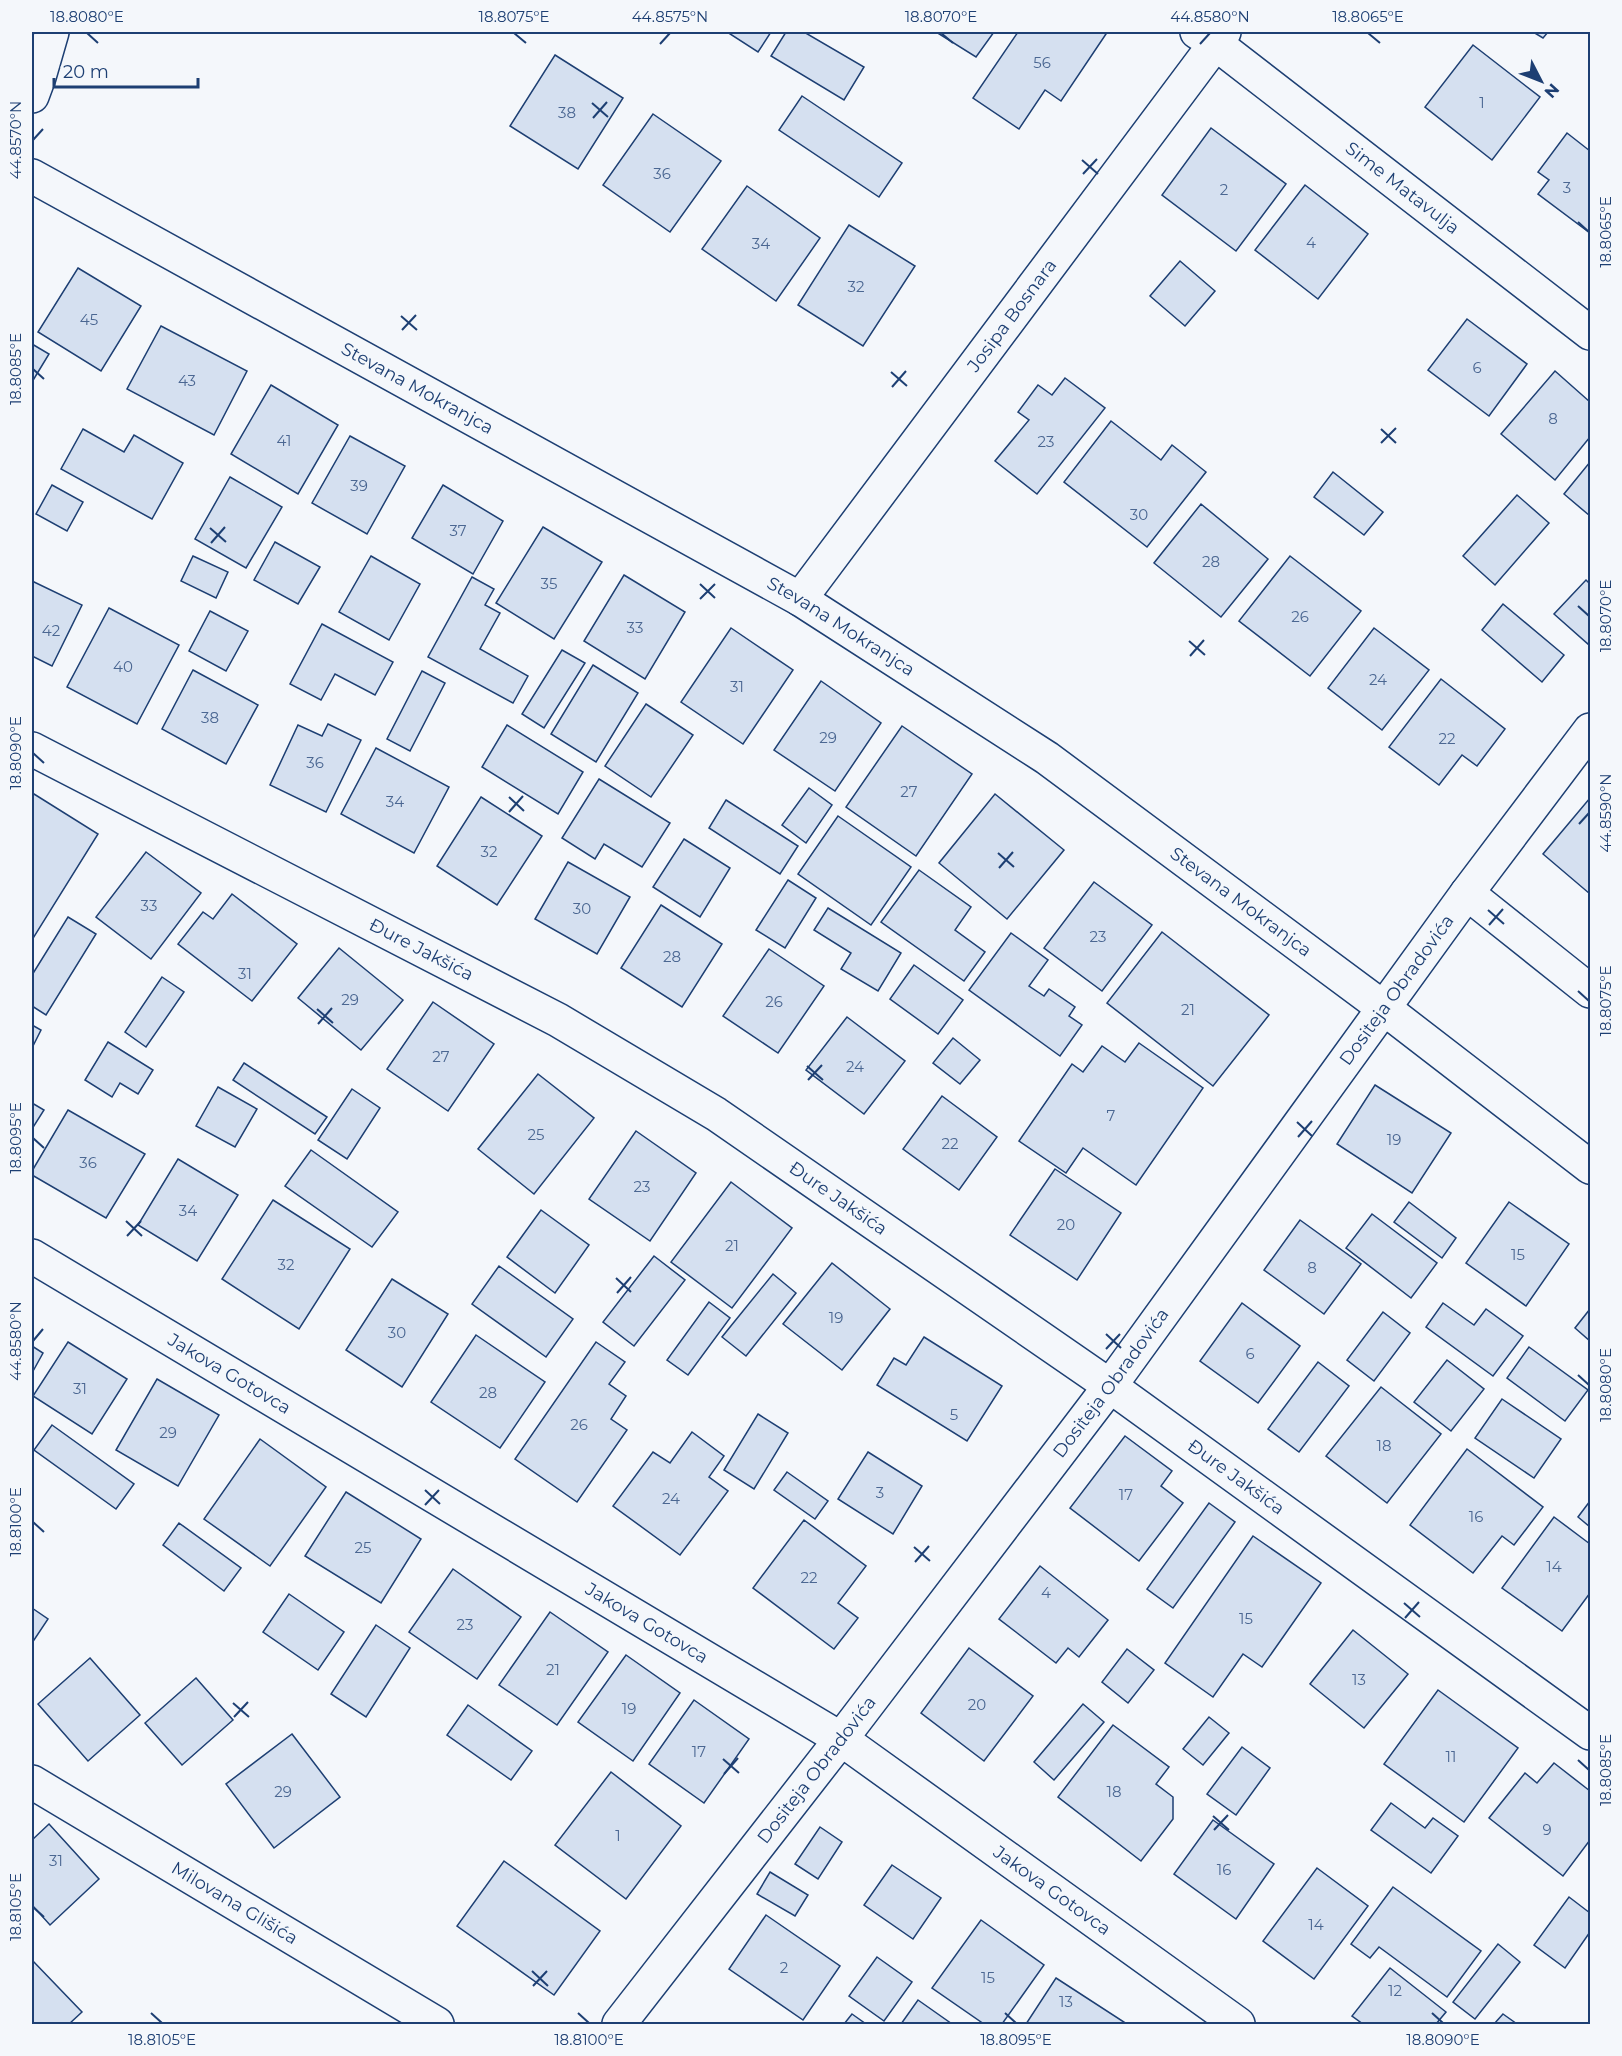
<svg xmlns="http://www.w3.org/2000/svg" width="1622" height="2056" viewBox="0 0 1622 2056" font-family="Montserrat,sans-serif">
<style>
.building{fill:#d5e0f0;stroke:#1d3f73;stroke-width:1.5}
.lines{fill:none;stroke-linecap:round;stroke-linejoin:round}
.minor-casing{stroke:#1d3f73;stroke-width:36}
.minor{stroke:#f4f7fb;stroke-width:33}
.ticks{fill:none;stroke:#1d3f73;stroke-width:2}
.labels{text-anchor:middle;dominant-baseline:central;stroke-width:4.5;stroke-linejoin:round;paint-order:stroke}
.number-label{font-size:15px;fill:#4b6792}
.street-label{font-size:18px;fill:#1d3f73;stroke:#f4f7fb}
.neatline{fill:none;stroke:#1d3f73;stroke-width:2}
.ticks-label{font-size:15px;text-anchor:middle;fill:#1d3f73}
</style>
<rect width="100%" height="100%" fill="#f4f7fb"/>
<!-- building -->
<g class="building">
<path d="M727,32H771L758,52Z"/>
<path d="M786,32H804L864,67L844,100L771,56Z"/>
<path d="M936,32H994L976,57Z"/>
<path d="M1018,32H1102L1106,34L1061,101L1045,90L1019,129L973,98Z"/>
<path d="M1533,32H1548L1543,38Z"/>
<path d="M1473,45L1540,97L1492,160L1425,107Z"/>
<path d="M555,55L623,98L578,169L510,126Z"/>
<path d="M802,96L902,163L879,197L779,130Z"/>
<path d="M653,114L721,161L670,232L603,185Z"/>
<path d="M1211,128L1286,184L1236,251L1162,195Z"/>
<path d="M1567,133L1590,151V233L1538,194L1549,180L1538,172Z"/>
<path d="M1305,185L1368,234L1318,299L1255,250Z"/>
<path d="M747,186L820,238L776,301L702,249Z"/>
<path d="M849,225L915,266L863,346L798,305Z"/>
<path d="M1180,261L1215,291L1185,326L1150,296Z"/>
<path d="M78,268L141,306L101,371L38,332Z"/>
<path d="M1467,319L1527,364L1489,416L1428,370Z"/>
<path d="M161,326L247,371L214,435L127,389Z"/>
<path d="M32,344L49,354L32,382Z"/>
<path d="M1555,371L1590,402V437L1555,480L1501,434Z"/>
<path d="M1065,378L1105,408L1037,494L995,461L1029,420L1018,412L1038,385L1052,395Z"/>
<path d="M271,385L338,425L298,494L231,454Z"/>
<path d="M1111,421L1161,460L1172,445L1206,472L1147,547L1064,482Z"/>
<path d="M83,429L124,452L134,435L183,463L152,519L61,469Z"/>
<path d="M350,436L405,466L367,534L312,503Z"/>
<path d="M1590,462V516L1564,494Z"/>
<path d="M1333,472L1383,512L1364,535L1314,497Z"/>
<path d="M230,477L282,507L246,568L195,539Z"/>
<path d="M52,485L83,502L67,531L36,514Z"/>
<path d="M443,485L503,521L473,574L412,538Z"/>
<path d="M1517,495L1549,523L1495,585L1463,556Z"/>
<path d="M1201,504L1268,559L1221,617L1154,563Z"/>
<path d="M543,527L602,562L554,639L496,603Z"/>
<path d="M275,542L320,567L298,604L254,580Z"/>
<path d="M193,556L228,572L216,598L181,581Z"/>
<path d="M371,556L420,584L389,640L339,612Z"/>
<path d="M1290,556L1361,611L1310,676L1239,621Z"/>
<path d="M624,575L685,612L645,679L584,641Z"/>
<path d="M472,577L494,589L485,605L500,613L480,649L528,676L513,703L428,657Z"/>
<path d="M1586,580L1590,584V641L1588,644L1554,614Z"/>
<path d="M32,581L82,605L52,666L32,656Z"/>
<path d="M1503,604L1564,655L1542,682L1482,630Z"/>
<path d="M109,608L179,645L137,724L67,687Z"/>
<path d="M210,611L248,631L226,671L189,651Z"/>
<path d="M322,624L393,662L375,695L335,674L321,700L290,684Z"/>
<path d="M731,628L793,670L743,744L681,702Z"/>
<path d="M1374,628L1429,670L1382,730L1328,688Z"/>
<path d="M562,650L585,663L544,728L522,714Z"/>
<path d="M593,665L638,693L596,762L551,734Z"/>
<path d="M193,670L258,705L226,764L162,729Z"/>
<path d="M422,671L445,683L410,751L387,739Z"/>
<path d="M1441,679L1505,729L1477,766L1462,755L1439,785L1389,747Z"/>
<path d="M821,681L881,723L835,791L774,750Z"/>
<path d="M646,704L693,735L651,797L605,766Z"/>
<path d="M328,724L361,740L326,812L270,785L298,725L322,736Z"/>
<path d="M507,725L583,772L558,814L482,767Z"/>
<path d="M902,726L972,774L916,856L846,807Z"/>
<path d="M376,748L449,787L414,853L341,814Z"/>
<path d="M599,779L670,823L642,867L604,844L595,859L562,838Z"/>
<path d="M809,788L832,805L806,843L782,825Z"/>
<path d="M34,794L98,834L32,940V797Z"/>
<path d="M995,794L1064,850L1007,919L939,863Z"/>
<path d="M481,797L542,836L497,905L437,866Z"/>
<path d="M1590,798V894L1543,854Z"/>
<path d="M726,800L798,846L780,874L709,828Z"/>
<path d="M838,816L911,867L871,925L798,874Z"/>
<path d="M684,839L730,868L700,917L653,887Z"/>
<path d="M146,852L201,893L151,959L96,917Z"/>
<path d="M568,862L630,897L597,954L535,919Z"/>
<path d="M919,870L971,907L955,930L985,952L964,981L881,922Z"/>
<path d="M788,880L816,898L785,948L756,930Z"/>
<path d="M1094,882L1152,925L1102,991L1044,948Z"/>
<path d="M232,894L297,944L252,1001L178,944L203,912L213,919Z"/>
<path d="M661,905L722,944L682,1007L621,968Z"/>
<path d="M828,908L901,953L878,991L841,969L851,953L814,930Z"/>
<path d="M68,917L96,934L46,1015L32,1006V975Z"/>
<path d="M1162,932L1269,1015L1213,1086L1107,1003Z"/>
<path d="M1011,933L1048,960L1029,986L1044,996L1049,989L1075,1007L1069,1016L1082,1025L1060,1056L969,990Z"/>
<path d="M339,948L403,1000L361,1050L298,998Z"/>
<path d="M769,949L824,986L778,1053L723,1016Z"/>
<path d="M914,965L963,1000L938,1034L890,999Z"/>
<path d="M162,977L184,992L146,1047L125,1032Z"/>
<path d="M433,1002L494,1044L448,1111L387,1069Z"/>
<path d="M847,1017L905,1061L864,1114L806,1070Z"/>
<path d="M32,1025L41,1030L32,1048Z"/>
<path d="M953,1038L980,1060L960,1084L933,1063Z"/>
<path d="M108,1042L153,1070L138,1094L120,1083L112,1097L85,1080Z"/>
<path d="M1139,1043L1203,1088L1136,1185L1083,1148L1066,1173L1019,1141L1072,1064L1083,1072L1102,1046L1125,1062Z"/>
<path d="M244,1063L327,1117L315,1134L233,1080Z"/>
<path d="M538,1074L594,1118L534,1194L478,1149Z"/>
<path d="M1375,1085L1451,1133L1412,1193L1337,1144Z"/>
<path d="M218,1087L257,1109L235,1147L196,1126Z"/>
<path d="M352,1089L380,1108L347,1159L318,1140Z"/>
<path d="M942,1096L997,1137L959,1190L903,1149Z"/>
<path d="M32,1103L44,1110L32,1129Z"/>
<path d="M68,1110L145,1154L106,1218L32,1175V1171Z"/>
<path d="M636,1131L696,1173L650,1241L589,1199Z"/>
<path d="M311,1150L398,1212L372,1247L285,1186Z"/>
<path d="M178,1159L238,1195L197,1261L138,1225Z"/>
<path d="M1055,1169L1121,1213L1077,1280L1010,1235Z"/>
<path d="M731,1182L792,1228L732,1308L671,1262Z"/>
<path d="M273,1200L350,1249L299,1329L222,1279Z"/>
<path d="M1409,1202L1456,1238L1442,1258L1394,1222Z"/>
<path d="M1509,1202L1569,1244L1526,1306L1466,1263Z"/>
<path d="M541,1210L589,1245L555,1293L507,1257Z"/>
<path d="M1372,1214L1437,1263L1411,1298L1346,1248Z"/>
<path d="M1300,1220L1361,1264L1324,1314L1264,1270Z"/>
<path d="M654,1256L685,1280L634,1346L603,1322Z"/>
<path d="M832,1263L890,1309L842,1370L783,1324Z"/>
<path d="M499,1266L573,1319L546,1357L472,1304Z"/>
<path d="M773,1274L796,1293L746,1356L722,1337Z"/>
<path d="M392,1279L448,1314L402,1387L346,1350Z"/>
<path d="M709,1302L730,1318L688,1375L667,1360Z"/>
<path d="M1242,1303L1300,1346L1258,1403L1200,1361Z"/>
<path d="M1443,1303L1474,1325L1486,1309L1523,1336L1493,1376L1426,1327Z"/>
<path d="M1590,1309V1341L1575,1328Z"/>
<path d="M1383,1312L1410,1333L1374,1381L1347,1360Z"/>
<path d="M476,1335L545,1382L500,1448L431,1402Z"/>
<path d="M924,1337L1002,1386L967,1441L877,1385L894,1358L906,1365Z"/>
<path d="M68,1342L127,1379L92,1434L33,1396Z"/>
<path d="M596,1342L625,1362L609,1384L626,1396L611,1419L627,1430L577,1502L515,1459Z"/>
<path d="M32,1346L43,1353L32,1373Z"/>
<path d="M1529,1347L1588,1390L1565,1421L1507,1378Z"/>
<path d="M1447,1360L1484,1389L1451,1431L1414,1402Z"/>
<path d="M1318,1362L1349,1386L1299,1452L1268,1429Z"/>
<path d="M157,1379L219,1415L178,1486L116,1450Z"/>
<path d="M1381,1387L1441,1434L1387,1503L1326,1456Z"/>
<path d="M1502,1399L1561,1439L1534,1478L1475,1438Z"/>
<path d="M758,1414L788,1433L754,1489L724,1470Z"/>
<path d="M52,1425L134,1484L116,1509L34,1450Z"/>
<path d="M692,1432L724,1456L709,1477L728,1491L680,1555L613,1506L653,1452L670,1463Z"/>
<path d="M1125,1436L1172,1471L1161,1486L1183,1503L1139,1561L1070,1508Z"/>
<path d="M260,1439L326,1487L270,1566L204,1519Z"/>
<path d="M1467,1449L1543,1507L1514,1545L1502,1536L1473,1573L1410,1525Z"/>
<path d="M868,1452L922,1486L893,1534L838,1499Z"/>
<path d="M787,1472L828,1501L815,1519L774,1490Z"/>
<path d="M346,1492L421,1539L381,1603L305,1556Z"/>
<path d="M1590,1501V1527L1578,1517Z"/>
<path d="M1209,1503L1235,1522L1173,1608L1147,1589Z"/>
<path d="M1554,1517L1590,1544V1593L1562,1631L1502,1588Z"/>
<path d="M804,1520L866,1566L838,1603L858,1618L834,1649L753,1588Z"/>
<path d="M179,1523L241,1568L224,1591L163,1545Z"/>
<path d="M1253,1536L1321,1583L1262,1667L1243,1654L1213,1697L1165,1663Z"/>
<path d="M1040,1566L1108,1620L1079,1657L1068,1648L1056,1663L999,1619Z"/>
<path d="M453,1569L521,1617L477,1679L409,1632Z"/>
<path d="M289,1594L344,1632L318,1670L263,1632Z"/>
<path d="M32,1608L48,1619L32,1643Z"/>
<path d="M550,1612L608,1652L557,1725L499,1685Z"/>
<path d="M376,1625L410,1648L366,1717L331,1694Z"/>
<path d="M1353,1630L1408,1674L1364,1728L1310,1684Z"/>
<path d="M969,1648L1033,1696L984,1761L921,1713Z"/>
<path d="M1127,1649L1154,1670L1128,1703L1102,1682Z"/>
<path d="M626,1655L680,1693L633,1761L578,1722Z"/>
<path d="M90,1658L140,1715L88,1761L38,1704Z"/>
<path d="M196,1678L233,1720L182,1765L145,1723Z"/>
<path d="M1438,1690L1518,1748L1464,1822L1384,1764Z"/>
<path d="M694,1700L749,1739L704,1803L649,1764Z"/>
<path d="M1083,1704L1104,1722L1054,1780L1034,1762Z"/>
<path d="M468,1705L532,1751L511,1780L447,1735Z"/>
<path d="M1209,1717L1229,1733L1203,1765L1183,1749Z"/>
<path d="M1113,1725L1169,1767L1156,1784L1173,1797V1819L1141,1861L1058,1797Z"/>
<path d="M292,1734L340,1797L274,1848L226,1784Z"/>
<path d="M1242,1747L1270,1768L1236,1815L1207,1794Z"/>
<path d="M1554,1763L1590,1791V1840L1563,1876L1489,1818L1525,1773L1537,1783Z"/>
<path d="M611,1772L681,1826L626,1899L555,1845Z"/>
<path d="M1391,1803L1425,1828L1433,1818L1458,1836L1431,1873L1371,1830Z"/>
<path d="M1213,1820L1274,1864L1236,1919L1174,1874Z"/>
<path d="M49,1824L99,1879L50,1925L32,1905V1840Z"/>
<path d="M820,1827L842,1842L818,1879L795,1864Z"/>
<path d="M504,1861L600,1931L554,1995L457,1926Z"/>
<path d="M892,1865L941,1898L913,1939L864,1905Z"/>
<path d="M1317,1868L1368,1906L1314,1979L1263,1941Z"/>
<path d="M770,1872L808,1895L795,1916L757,1894Z"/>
<path d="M1393,1887L1481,1951L1447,1997L1379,1947L1370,1958L1351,1944Z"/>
<path d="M1569,1897L1590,1913V1932L1565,1968L1534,1945Z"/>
<path d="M766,1915L840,1966L803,2020L729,1969Z"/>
<path d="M981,1920L1044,1965L1002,2024H984L932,1988Z"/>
<path d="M1498,1944L1520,1962L1475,2019L1453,2002Z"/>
<path d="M877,1957L912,1982L884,2021L849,1996Z"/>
<path d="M32,1960L82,2012L69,2024H32Z"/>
<path d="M1390,1968L1446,2012L1436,2024H1363L1352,2016Z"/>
<path d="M1056,1978L1127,2024H1026Z"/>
<path d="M918,2000L952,2024H901Z"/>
<path d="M852,2014L866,2024H844Z"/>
<path d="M1503,2014L1517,2024H1494Z"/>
</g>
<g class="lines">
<!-- minor casing -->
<g class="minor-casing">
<g id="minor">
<path id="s1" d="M1197,32L1215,43L1590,333"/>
<path d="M32,96L39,77L52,32"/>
<path id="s2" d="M32,176L800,599L1047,758L1385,1009L1590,1167"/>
<path id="s3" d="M800,599L1224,32"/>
<path id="s4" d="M32,749L558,1020L716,1114L1110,1386L1590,1733"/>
<path d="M1467,893L1590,991"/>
<path id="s5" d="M32,1256L841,1739L1238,2024"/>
<path id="s6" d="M32,1782L437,2024"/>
<path id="s7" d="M619,2024L841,1739L1110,1386L1467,893L1590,730"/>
</g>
</g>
<!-- minor -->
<use href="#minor" class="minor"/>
</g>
<!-- ticks -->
<path class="ticks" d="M87,33L98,43M514,33L526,43M941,33L953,43M1368,33L1380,43M660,44L670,33M1200,44L1210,33M592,103L608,117M593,118L607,102M33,140L43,129M1082,160L1098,174M1083,174L1097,159M1578,222L1589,232M401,316L417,330M402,330L416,315M33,369L44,379M891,372L907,386M892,387L906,371M1381,429L1396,443M1381,443L1396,428M210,528L226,542M211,543L225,527M700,584L715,598M700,599L715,584M1578,606L1589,616M1189,641L1205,655M1190,656L1204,640M33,753L44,763M509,797L524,811M509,812L523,796M1579,824L1589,813M998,853L1014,867M999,868L1013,852M1488,910L1504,924M1489,925L1503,909M1578,991L1589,1001M317,1009L333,1023M318,1024L332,1008M807,1066L823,1080M808,1080L822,1065M1297,1122L1312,1136M1298,1137L1312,1121M33,1138L44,1148M126,1221L142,1236M127,1236L141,1221M616,1278L631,1292M617,1293L631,1277M1106,1334L1121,1348M33,1341L43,1329M1106,1349L1120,1334M1578,1375L1589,1385M425,1490L440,1504M425,1505L439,1490M33,1522L44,1532M914,1547L930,1561M915,1562L929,1546M1404,1603L1420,1617M1405,1618L1419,1602M233,1703L249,1717M234,1717L248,1702M723,1759L739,1773M1578,1760L1589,1770M724,1774L738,1758M1213,1816L1229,1830M1214,1830L1228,1815M33,1907L44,1917M532,1971L548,1986M533,1986L547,1971M151,2013L162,2023M578,2013L589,2023M1005,2013L1016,2023M1432,2013L1443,2023"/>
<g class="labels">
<!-- number labels -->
<g class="number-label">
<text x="1042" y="62">56</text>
<text x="1482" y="102">1</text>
<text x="567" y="112">38</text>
<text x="662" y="173">36</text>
<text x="1567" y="187">3</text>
<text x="1224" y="189">2</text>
<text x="1311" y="242">4</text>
<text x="761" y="243">34</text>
<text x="856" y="286">32</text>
<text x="89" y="319">45</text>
<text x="1477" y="367">6</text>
<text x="187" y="380">43</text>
<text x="1553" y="418">8</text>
<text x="284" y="440">41</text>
<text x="1046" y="441">23</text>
<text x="359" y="485">39</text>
<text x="1139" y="514">30</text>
<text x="458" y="530">37</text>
<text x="1211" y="561">28</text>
<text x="549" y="583">35</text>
<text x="1300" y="616">26</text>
<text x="635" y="627">33</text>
<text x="51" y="630">42</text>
<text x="123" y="666">40</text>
<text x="1378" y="679">24</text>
<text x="737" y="686">31</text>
<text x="210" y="717">38</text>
<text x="828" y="737">29</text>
<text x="1447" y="738">22</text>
<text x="315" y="762">36</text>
<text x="909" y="791">27</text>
<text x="395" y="801">34</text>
<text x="489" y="851">32</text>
<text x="149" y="905">33</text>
<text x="582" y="908">30</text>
<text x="1098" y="936">23</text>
<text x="672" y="956">28</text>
<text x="245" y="973">31</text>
<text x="350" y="999">29</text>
<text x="774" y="1001">26</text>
<text x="1188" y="1009">21</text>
<text x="441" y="1056">27</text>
<text x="855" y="1066">24</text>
<text x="1111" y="1115">7</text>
<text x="536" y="1134">25</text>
<text x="1394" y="1139">19</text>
<text x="950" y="1143">22</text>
<text x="88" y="1162">36</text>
<text x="642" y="1186">23</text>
<text x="188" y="1210">34</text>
<text x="1066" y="1224">20</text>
<text x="732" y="1245">21</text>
<text x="1518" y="1254">15</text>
<text x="286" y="1264">32</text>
<text x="1312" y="1267">8</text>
<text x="836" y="1317">19</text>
<text x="397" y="1332">30</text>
<text x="1250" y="1353">6</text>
<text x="80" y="1388">31</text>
<text x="488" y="1392">28</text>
<text x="954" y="1414">5</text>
<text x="579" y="1424">26</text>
<text x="168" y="1432">29</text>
<text x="1384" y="1445">18</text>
<text x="880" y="1492">3</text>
<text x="1126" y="1494">17</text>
<text x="671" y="1498">24</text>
<text x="1476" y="1516">16</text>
<text x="363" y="1547">25</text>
<text x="1554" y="1566">14</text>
<text x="809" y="1577">22</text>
<text x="1046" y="1592">4</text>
<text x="1246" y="1618">15</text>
<text x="465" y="1624">23</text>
<text x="553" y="1669">21</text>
<text x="1359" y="1679">13</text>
<text x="977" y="1704">20</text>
<text x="629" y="1708">19</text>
<text x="699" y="1751">17</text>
<text x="1451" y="1756">11</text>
<text x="283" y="1791">29</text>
<text x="1114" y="1791">18</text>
<text x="1547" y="1829">9</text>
<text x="618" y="1835">1</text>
<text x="56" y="1860">31</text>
<text x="1224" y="1869">16</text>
<text x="1316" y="1924">14</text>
<text x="784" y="1967">2</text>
<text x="988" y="1977">15</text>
<text x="1395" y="1990">12</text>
<text x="1066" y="2001">13</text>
</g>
<!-- street labels -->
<g class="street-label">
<text stroke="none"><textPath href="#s1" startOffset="258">Sime Matavulja</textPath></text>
<text stroke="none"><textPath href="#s3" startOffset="354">Josipa Bosnara</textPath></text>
<text stroke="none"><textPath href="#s2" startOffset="440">Stevana Mokranjca</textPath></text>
<text stroke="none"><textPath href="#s2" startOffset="926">Stevana Mokranjca</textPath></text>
<text stroke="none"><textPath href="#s2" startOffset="1412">Stevana Mokranjca</textPath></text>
<text stroke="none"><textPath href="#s4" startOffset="438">Đure Jakšića</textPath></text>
<text stroke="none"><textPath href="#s7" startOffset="1294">Dositeja Obradovića</textPath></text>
<text stroke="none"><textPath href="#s4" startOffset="924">Đure Jakšića</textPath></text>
<text stroke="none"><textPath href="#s5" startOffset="230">Jakova Gotovca</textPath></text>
<text stroke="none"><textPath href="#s7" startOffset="808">Dositeja Obradovića</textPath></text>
<text stroke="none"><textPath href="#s4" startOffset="1410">Đure Jakšića</textPath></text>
<text stroke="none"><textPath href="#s5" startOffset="716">Jakova Gotovca</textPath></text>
<text stroke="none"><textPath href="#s7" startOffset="322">Dositeja Obradovića</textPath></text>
<text stroke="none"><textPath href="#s5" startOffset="1202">Jakova Gotovca</textPath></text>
<text stroke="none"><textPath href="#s6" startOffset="236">Milovana Glišića</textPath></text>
</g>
</g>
<!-- border -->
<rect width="1622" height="2056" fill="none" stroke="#f4f7fb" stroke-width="66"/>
<!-- north arrow -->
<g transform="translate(1541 81) rotate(132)" stroke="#f4f7fb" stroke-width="4.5" paint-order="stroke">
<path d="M0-4.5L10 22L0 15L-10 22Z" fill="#1d3f73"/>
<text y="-9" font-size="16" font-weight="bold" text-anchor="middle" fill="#1d3f73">N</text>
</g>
<!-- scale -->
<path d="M54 78v9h144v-9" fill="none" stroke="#1d3f73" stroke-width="3"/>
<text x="63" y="78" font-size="18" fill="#1d3f73" stroke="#f4f7fb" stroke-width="4.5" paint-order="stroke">20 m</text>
<rect x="33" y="33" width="1556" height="1990" class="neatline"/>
<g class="ticks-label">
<text x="87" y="22">18.8080°E</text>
<text x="514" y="22">18.8075°E</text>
<text x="670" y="22">44.8575°N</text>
<text x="941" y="22">18.8070°E</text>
<text x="1210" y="22">44.8580°N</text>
<text x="1368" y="22">18.8065°E</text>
<text transform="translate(16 140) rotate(-90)" y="5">44.8570°N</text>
<text transform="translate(1606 232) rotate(-90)" y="5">18.8065°E</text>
<text transform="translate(16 369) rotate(-90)" y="5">18.8085°E</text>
<text transform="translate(1606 616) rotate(-90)" y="5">18.8070°E</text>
<text transform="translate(16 753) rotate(-90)" y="5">18.8090°E</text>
<text transform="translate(1606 813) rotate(-90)" y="5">44.8590°N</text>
<text transform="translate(1606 1001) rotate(-90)" y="5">18.8075°E</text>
<text transform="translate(16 1138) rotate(-90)" y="5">18.8095°E</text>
<text transform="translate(16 1341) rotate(-90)" y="5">44.8580°N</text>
<text transform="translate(1606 1385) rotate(-90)" y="5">18.8080°E</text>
<text transform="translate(16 1522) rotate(-90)" y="5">18.8100°E</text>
<text transform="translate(1606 1770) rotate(-90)" y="5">18.8085°E</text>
<text transform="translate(16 1907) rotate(-90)" y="5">18.8105°E</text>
<text x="162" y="2045">18.8105°E</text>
<text x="589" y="2045">18.8100°E</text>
<text x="1016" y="2045">18.8095°E</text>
<text x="1443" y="2045">18.8090°E</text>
</g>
</svg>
